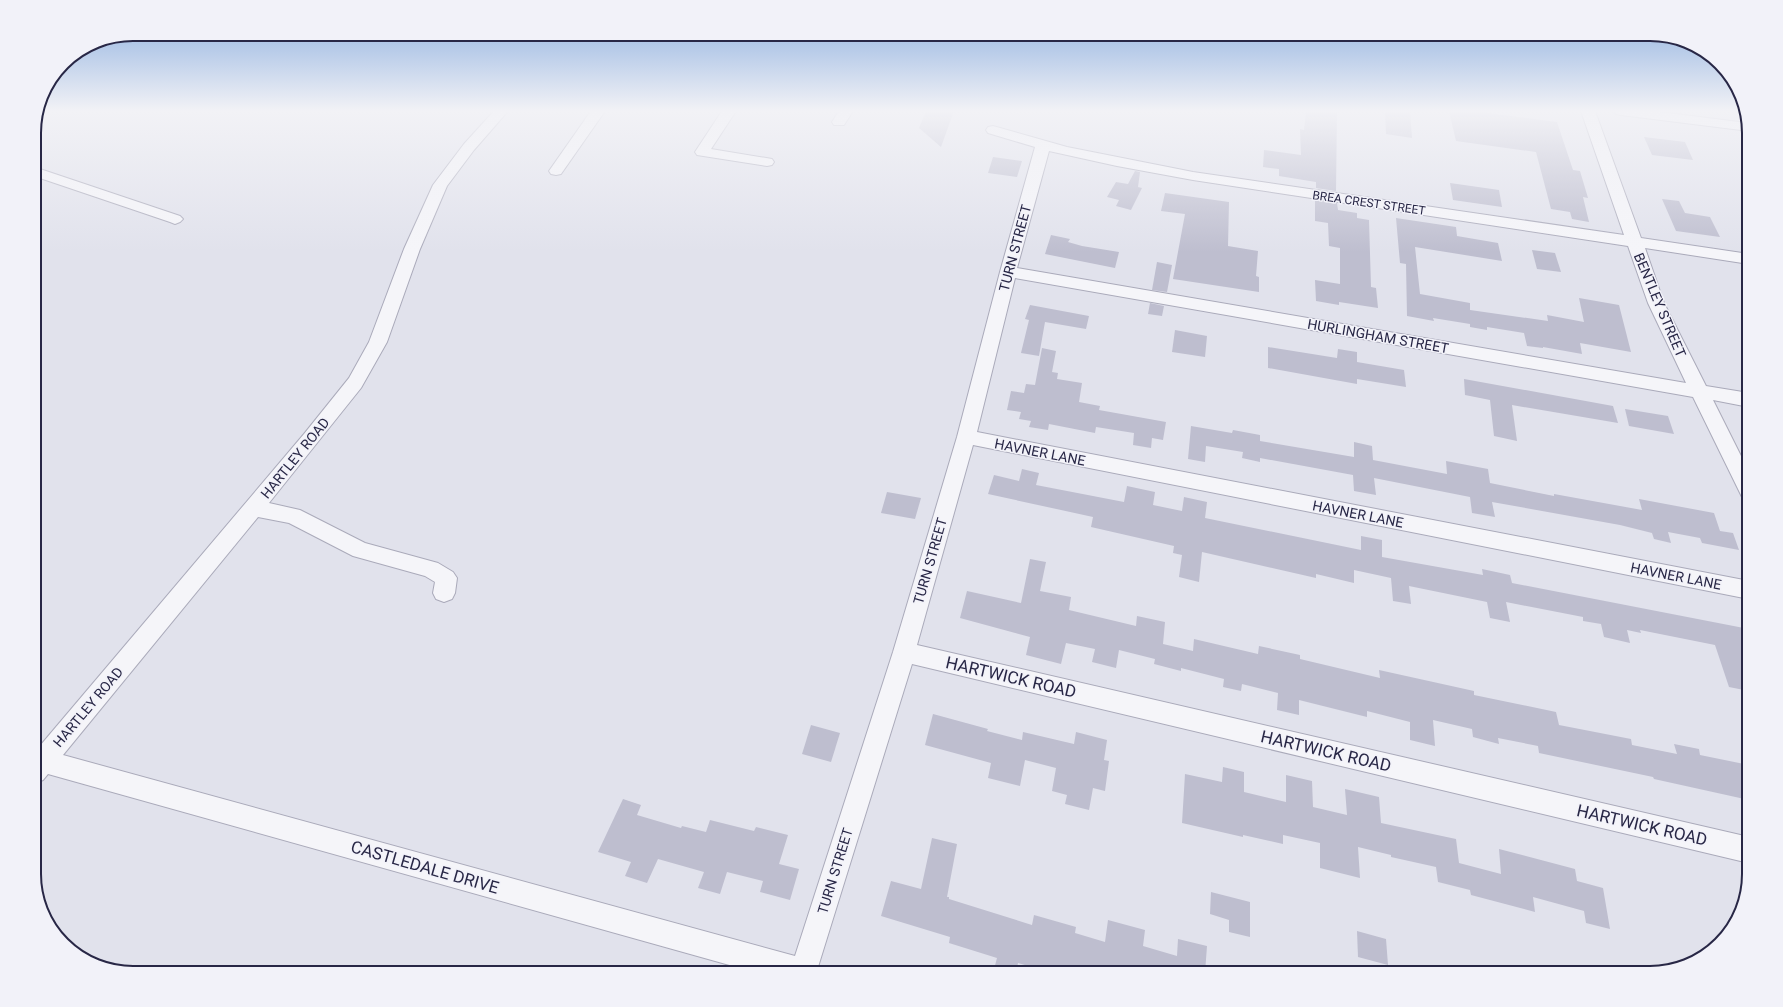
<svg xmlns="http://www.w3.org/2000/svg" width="1783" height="1007" viewBox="0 0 1783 1007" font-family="Roboto,sans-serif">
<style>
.building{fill:#bebecf}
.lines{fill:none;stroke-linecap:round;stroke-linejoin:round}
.minor-casing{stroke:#aaaaba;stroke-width:2}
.minor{fill:#f5f5f9;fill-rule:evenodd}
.labels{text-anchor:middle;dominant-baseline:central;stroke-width:3;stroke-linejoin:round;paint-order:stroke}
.far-street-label{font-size:12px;fill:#282746;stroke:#f2f2f9}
.street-label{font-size:14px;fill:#282746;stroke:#f2f2f9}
.near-street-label{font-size:17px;fill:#282746;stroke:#f2f2f9}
.rim{fill:none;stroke:#282746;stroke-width:2}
</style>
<rect width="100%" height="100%" fill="#e1e2ec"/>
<!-- building -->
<g class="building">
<path d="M926,111H954L941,147L919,128Z"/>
<path d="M1306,111H1337L1336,191L1316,188V182L1279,176V169L1263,167L1264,150L1301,155L1300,129L1304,130Z"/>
<path d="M1385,111H1410L1412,138L1386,134Z"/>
<path d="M1449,111H1473L1557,122L1573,170L1580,171L1588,198L1583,197L1589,222L1572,219L1570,212L1551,209L1536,152L1456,141Z"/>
<path d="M1644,137L1685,142L1693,160L1652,155Z"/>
<path d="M993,157L1022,161L1017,177L988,173Z"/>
<path d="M1135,171L1140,172L1138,187L1142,188L1131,210L1116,206L1119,200L1107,197L1116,182L1128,184Z"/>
<path d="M1450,183L1499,190L1502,207L1453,200Z"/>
<path d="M1165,193L1229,202L1228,246L1258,251L1256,276L1259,277V292L1173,279L1185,214L1161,211Z"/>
<path d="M1662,199L1679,201L1685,213L1710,217L1720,237L1676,231Z"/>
<path d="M1315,200L1337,203L1338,210L1357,213V218L1369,220L1371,287L1376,288L1378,308L1339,302V305L1316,301L1315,280L1340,284V248L1329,246L1328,223L1315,221Z"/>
<path d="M1396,218L1456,227L1457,236L1498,243L1502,261L1415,247L1420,294L1470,303V310L1548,321L1547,315L1584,322L1579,298L1619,305L1631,352L1580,343L1582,354L1543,347V348L1527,346L1524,333L1487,327V330L1470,327V324L1433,318L1434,321L1407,316L1406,264L1400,263Z"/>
<path d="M1051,235L1070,239L1068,242L1082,246L1119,252L1115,268L1045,254Z"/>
<path d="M1532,250L1555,253L1561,272L1537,269Z"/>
<path d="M1157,262L1172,265L1167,292L1152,290Z"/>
<path d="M1150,303L1164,306L1162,316L1148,314Z"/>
<path d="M1030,305L1089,316L1086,329L1045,322L1039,356L1021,353L1029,320L1025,319Z"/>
<path d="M1175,330L1207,336L1205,357L1172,352Z"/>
<path d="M1268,347L1337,358L1338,349L1357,352V362L1404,370L1406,387L1357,379V384L1268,368Z"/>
<path d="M1042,348L1056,351L1052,372L1058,373L1057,379L1082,383L1079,402L1100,406L1099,410L1166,422L1163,440L1152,438L1151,448L1133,445L1134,433L1096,427L1095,433L1049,424L1048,430L1029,427L1031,421L1019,419L1021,412L1007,410L1011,391L1024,393L1026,384L1035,385Z"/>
<path d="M1464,379L1613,406L1618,423L1512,405L1517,441L1494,436L1490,400L1465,395Z"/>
<path d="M1625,409L1668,416L1674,434L1629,426Z"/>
<path d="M1191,426L1232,433L1233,430L1260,435V441L1354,457V442L1372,446L1373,460L1447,474L1446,461L1488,469L1490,483L1554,496V494L1642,510L1639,499L1714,513L1720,531L1733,533L1739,550L1702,543L1700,538L1668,532L1671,543L1654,539L1652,533L1620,525L1492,502L1495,517L1472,513L1470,497L1374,478L1376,495L1354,491L1353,475L1260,458V462L1242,458L1243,452L1206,446L1205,462L1188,459Z"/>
<path d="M1022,469L1039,473L1036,485L1124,502L1127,486L1155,492L1153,505L1182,511L1184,497L1207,502L1205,518L1361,550V536L1382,540V557L1483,575L1482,569L1510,575L1512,583L1749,629V691L1729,687L1715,645L1640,630L1641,633L1627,630L1630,643L1604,637L1601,624L1583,621V617L1506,602L1510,622L1490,618L1487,602L1409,586L1411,604L1393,601L1391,578L1354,570V583L1316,574V578L1202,552L1199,582L1179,577L1182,555L1173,553L1174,546L1091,527L1093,517L988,494L994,475L1019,481Z"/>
<path d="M887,492L921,498L915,519L881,513Z"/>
<path d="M1030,559L1046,562L1040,591L1071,597L1069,610L1136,626L1137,616L1165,622L1163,644L1193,651L1194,639L1258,654L1259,646L1300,655V659L1380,678L1379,670L1474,691V695L1556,712L1559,725L1631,739L1632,745L1677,754L1674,744L1699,749L1700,755L1749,765V800L1654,779L1653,777L1539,753L1538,746L1498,738L1499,744L1473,737L1472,729L1433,720L1435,746L1410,740V722L1367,711V717L1299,700V715L1277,710L1278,693L1242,684L1241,691L1223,687L1224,679L1181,668V671L1154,664L1155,659L1119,650L1116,668L1092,662L1095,649L1066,643L1061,664L1026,655L1030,637L960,618L967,591L1021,603Z"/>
<path d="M933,714L988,729L987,731L1022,740L1023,732L1074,744L1076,732L1107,740L1104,760L1109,761L1105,791L1093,788L1089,810L1065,804L1067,795L1052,791L1056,768L1025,760L1020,786L988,778L991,763L925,745Z"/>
<path d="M811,725L840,733L831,762L802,754Z"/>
<path d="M1223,767L1244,772V792L1286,802V775L1312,781L1313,807L1347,815L1345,789L1379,797L1381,823L1456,839L1459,863L1501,874L1499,849L1575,869L1577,881L1603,888L1610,929L1586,923L1584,911L1533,897L1535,912L1471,895L1470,890L1438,882L1436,867L1391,857V855L1358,847L1360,878L1320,868V843L1283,835V844L1243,835V837L1182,823L1185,774L1222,782Z"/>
<path d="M623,799L641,805L637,815L681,828L682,826L706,832L710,820L754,831L756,827L788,835L779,864L799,869L790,900L760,892L763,881L727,872L720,894L698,888L704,872L658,859L647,883L625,876L631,862L598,852Z"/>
<path d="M932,838L957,844L947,897H949V899L1032,925L1034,915L1076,927L1075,933L1105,942L1108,920L1145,930L1143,946L1177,956L1178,939L1207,946L1205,973H1052L1018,963L1016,973H993L997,958L949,943L950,937L881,916L891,881L921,889Z"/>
<path d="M1211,892L1250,902V937L1229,932V920L1210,914Z"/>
<path d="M1357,931L1386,939L1388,965L1358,957Z"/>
</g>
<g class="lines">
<!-- minor casing -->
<g class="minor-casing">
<g id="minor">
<path d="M494,111H508L474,150L447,186L420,249L387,342L361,388L269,503L300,510L365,543L438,563L453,572L457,578L455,593L452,599L444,602L436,599L433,593L435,582L425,576L353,556L289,523L258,517L63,755L795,956L893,652L957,437L1000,272L1035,147L988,133L986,130L988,127L993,126L1067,147L1193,172L1624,235L1581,111H1595L1641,238L1749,254V264L1645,248L1664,303L1706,386L1749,393V407L1713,400L1749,472V500L1742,497L1693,397L1015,278L977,432L1749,581V599L973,445L917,645L1749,837V863L912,664L818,967L821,973H758L48,774L43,780L34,784V753L304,434L349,378L369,342L404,249L433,185L464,144ZM1049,151L1117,166L1193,180L1628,246L1648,303L1686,383L1017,268Z"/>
<path d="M591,111H605L561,174L556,175L551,174L549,171Z"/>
<path d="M722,111H736L711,149L772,159L774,162L772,165L767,166L697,155L695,152Z"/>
<path d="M839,111H853L844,125H834L832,122Z"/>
<path d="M1614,111H1652L1747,123L1749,131L1621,115L1616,114Z"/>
<path d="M34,167L180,216L183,219L180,222L175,224L170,222L34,176Z"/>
</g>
</g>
<!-- minor -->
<use href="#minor" class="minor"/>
</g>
<!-- sky -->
<linearGradient id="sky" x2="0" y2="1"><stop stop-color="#88acde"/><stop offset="0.44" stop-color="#f2f2f6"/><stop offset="1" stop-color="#f2f2f6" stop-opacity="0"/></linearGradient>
<rect width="1783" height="252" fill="url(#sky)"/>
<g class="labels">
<!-- far-street labels -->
<g class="far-street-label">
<text transform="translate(1369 203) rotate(8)">BREA CREST STREET</text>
</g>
<!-- street labels -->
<g class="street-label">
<text transform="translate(1015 248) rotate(-75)">TURN STREET</text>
<text transform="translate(1660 305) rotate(67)">BENTLEY STREET</text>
<text transform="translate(1378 336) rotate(10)">HURLINGHAM STREET</text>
<text transform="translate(1040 452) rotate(11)">HAVNER LANE</text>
<text transform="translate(295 458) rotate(-51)">HARTLEY ROAD</text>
<text transform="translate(1358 514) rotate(11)">HAVNER LANE</text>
<text transform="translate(930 561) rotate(-74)">TURN STREET</text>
<text transform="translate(1676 576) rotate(11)">HAVNER LANE</text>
<text transform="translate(88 707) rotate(-50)">HARTLEY ROAD</text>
<text transform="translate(835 871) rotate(-73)">TURN STREET</text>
</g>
<!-- near-street labels -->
<g class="near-street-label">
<text transform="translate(1011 677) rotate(13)">HARTWICK ROAD</text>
<text transform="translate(1326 751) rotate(13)">HARTWICK ROAD</text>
<text transform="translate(1642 825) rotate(13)">HARTWICK ROAD</text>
<text transform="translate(425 867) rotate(16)">CASTLEDALE DRIVE</text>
</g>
</g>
<!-- crop -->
<path d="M0 0H1783V1007H0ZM133 41H1650A92 92 0 0 1 1742 133V874A92 92 0 0 1 1650 966H133A92 92 0 0 1 41 874V133A92 92 0 0 1 133 41Z" fill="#f2f2f9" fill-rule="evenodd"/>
<path class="rim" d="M133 41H1650A92 92 0 0 1 1742 133V874A92 92 0 0 1 1650 966H133A92 92 0 0 1 41 874V133A92 92 0 0 1 133 41Z"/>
</svg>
